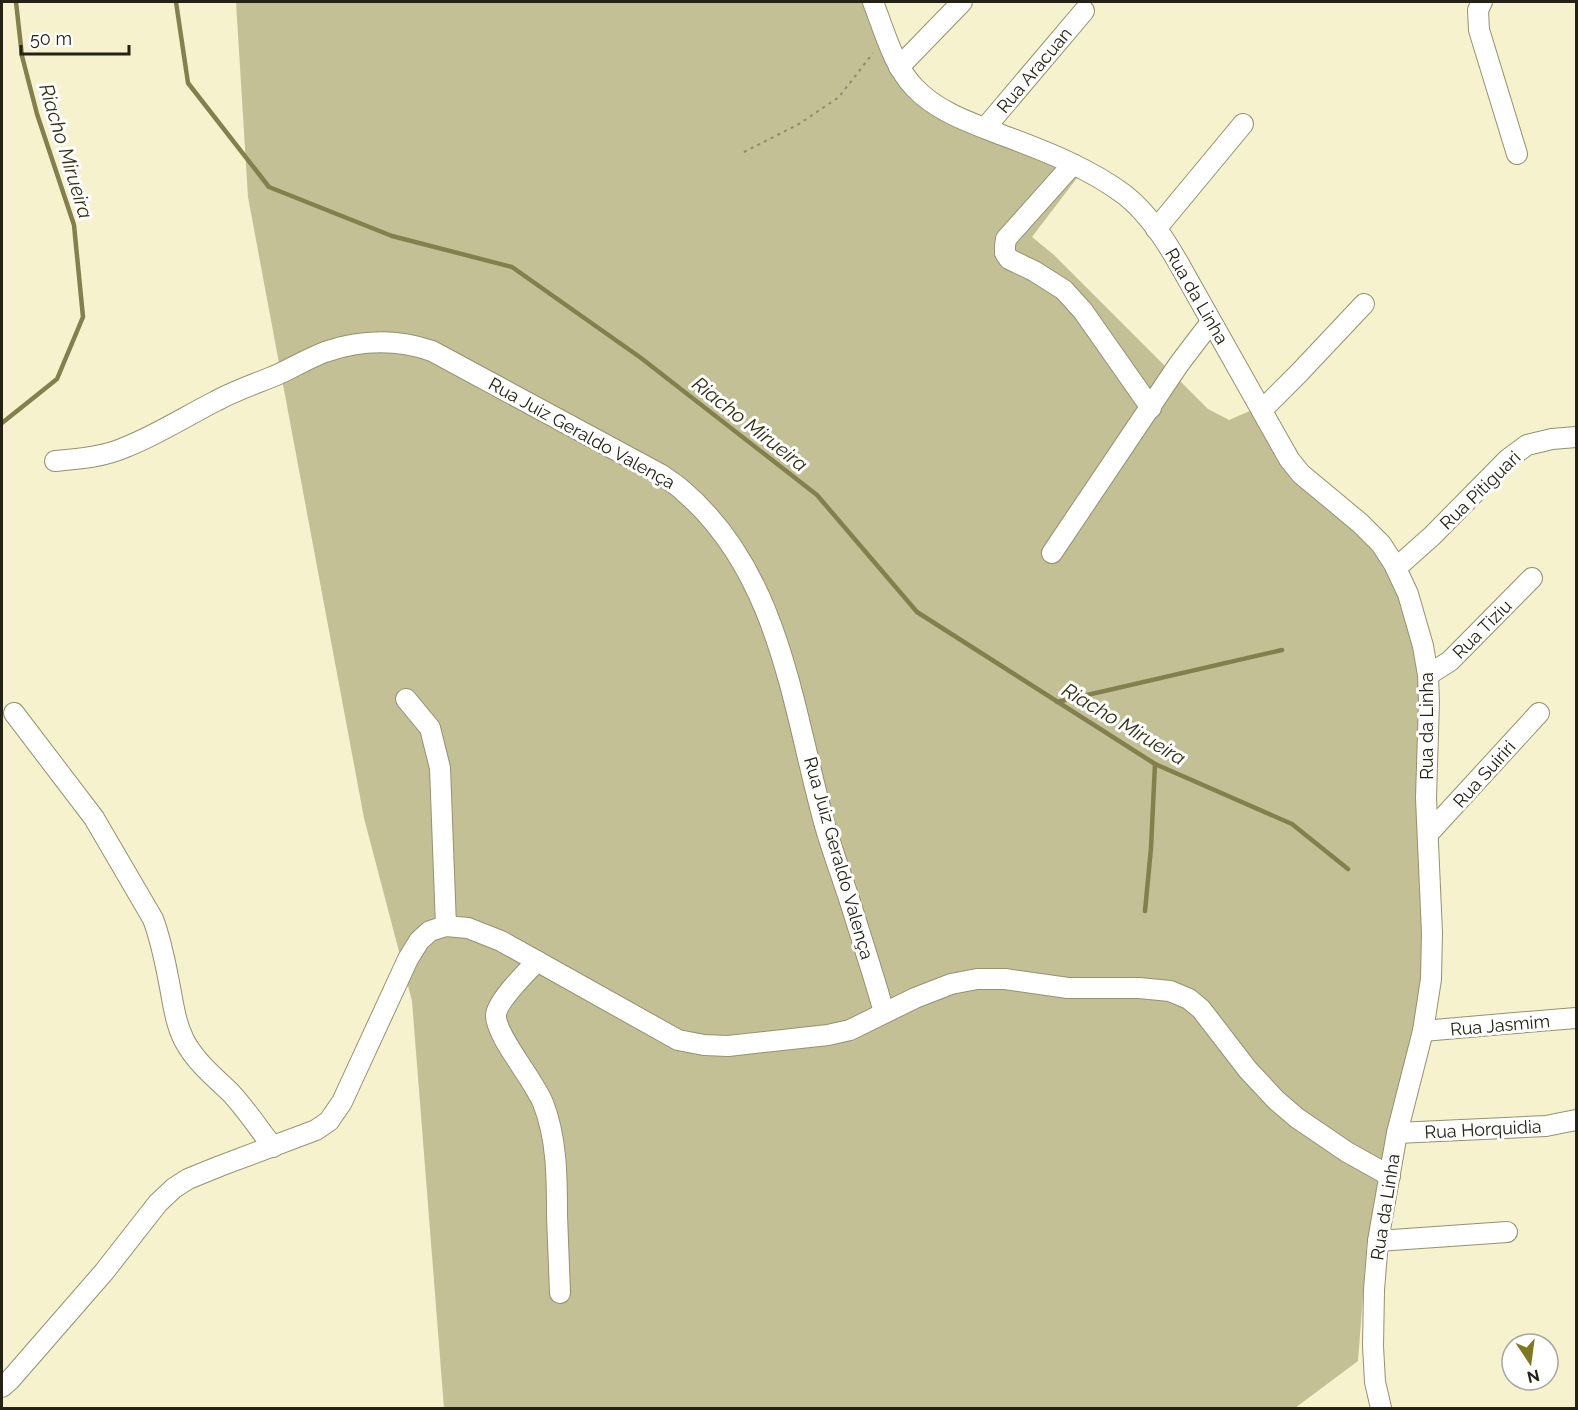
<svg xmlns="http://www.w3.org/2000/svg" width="1578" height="1410" viewBox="0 0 1578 1410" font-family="Raleway,sans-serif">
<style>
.green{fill:#c3c096}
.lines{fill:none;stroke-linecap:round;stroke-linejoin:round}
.stream{stroke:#84804d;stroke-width:4.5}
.minor-casing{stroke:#94926f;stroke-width:22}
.path{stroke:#8d8b72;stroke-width:2;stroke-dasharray:3 4.5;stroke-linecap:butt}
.minor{stroke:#fff;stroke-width:20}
.labels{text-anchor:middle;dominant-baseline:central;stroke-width:6;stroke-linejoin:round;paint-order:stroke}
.street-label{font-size:18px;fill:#232214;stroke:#fff}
.water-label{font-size:20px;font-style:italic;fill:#333012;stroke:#fff}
</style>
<rect width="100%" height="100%" fill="#f5f2cd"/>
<!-- green -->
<path class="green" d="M236,2H869L911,91L1080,174L1032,237L1054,255L1208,409L1229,420L1252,410L1278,462L1361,532L1390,567L1399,591L1422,680L1425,975L1418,1026L1403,1076L1367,1243L1358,1361L1295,1408H444L412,1001L364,818L248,197Z"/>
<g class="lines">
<!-- stream -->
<g class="stream">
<path d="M176,2L188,83L269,187L392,236L512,267L641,358L817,495L917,612L1155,764L1292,824L1348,869"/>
<path d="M2,423L57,379L83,317L74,225L37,114L22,56L16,2"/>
<path d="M1057,702L1282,650"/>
<path d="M1145,911L1151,848L1155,764"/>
</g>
<!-- minor casing -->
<g class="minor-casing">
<g id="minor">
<path d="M873,2C884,30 893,65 914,87C937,112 972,123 1002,135C1045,151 1089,168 1125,195C1150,215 1168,244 1183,271L1289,459L1301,474L1360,523L1381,544L1394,564L1408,594L1423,646L1428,675L1429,702L1426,798L1432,933L1431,979L1423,1031L1397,1133L1378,1241L1374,1290L1373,1346L1375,1382L1381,1408"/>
<path d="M1482,2L1478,10L1479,30L1517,154"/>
<path d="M899,67L962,2"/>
<path d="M985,128L1084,11"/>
<path d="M1073,164L1006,239L1005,246V253L1009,259L1034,271L1064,290L1083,311L1151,408"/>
<path d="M1156,229L1243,124"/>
<path d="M1262,410L1299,373L1364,304"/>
<path d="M55,461C79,459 104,457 126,447C157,435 186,416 216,401C236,390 258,383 279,374C294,367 309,358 325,352C360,340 397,339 432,351L660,474C667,479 676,484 682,490C780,573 792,706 824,822C832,851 843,879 852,908C863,943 874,977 884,1012"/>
<path d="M1052,553L1179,364L1211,322"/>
<path d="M1396,568L1432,536L1508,459L1527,445L1552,439L1576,437"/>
<path d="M1428,675L1450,661L1532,578"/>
<path d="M406,699L430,728L440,768L446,926"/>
<path d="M14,713L94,818L153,919C161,940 165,961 169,982C173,1002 175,1022 184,1040C195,1061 213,1076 230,1092C246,1109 259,1129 273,1147"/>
<path d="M1428,834L1539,713"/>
<path d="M537,961C527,972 497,1001 496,1015C495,1035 534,1080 543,1103C557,1138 557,1178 557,1215C558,1241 559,1267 560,1293"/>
<path d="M1423,1031L1503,1024L1576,1018"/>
<path d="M1397,1133L1546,1126L1576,1120"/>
<path d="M1378,1241L1507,1232"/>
<path d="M2,1387L10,1380L104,1272L158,1203L174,1188L188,1179L220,1166L316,1130L329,1121L342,1102L408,959L419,941L430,931L446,926L468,928L501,941L678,1040L704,1045L728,1046L828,1035L850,1030L915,998L951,984L977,979H1005L1068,988H1139L1170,991L1189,999L1201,1009L1248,1070L1276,1100L1297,1118L1347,1152L1390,1176"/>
</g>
</g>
<!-- path -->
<path class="path" d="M744,152L799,124L839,97L873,53"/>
<!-- minor -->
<use href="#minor" class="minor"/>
</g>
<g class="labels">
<!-- street labels -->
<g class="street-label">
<text transform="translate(1034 70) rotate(-50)">Rua Aracuan</text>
<text transform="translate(1197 296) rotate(60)">Rua da Linha</text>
<text transform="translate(582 433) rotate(29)">Rua Juiz Geraldo Valença</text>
<text transform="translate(1480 490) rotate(-44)">Rua Pitiguari</text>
<text transform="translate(1482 629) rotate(-45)">Rua Tiziu</text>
<text transform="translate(1426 726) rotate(-90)">Rua da Linha</text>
<text transform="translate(1484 774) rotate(-48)">Rua Suiriri</text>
<text transform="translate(839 858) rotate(74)">Rua Juiz Geraldo Valença</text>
<text transform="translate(1500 1025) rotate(-5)">Rua Jasmim</text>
<text transform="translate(1483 1129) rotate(-3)">Rua Horquidia</text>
<text transform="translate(1385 1207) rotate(-81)">Rua da Linha</text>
</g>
<!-- water labels -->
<g class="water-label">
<text transform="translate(66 151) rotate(73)">Riacho Mirueira</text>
<text transform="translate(750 424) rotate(38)">Riacho Mirueira</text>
<text transform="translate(1124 724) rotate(31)">Riacho Mirueira</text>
</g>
</g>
<!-- border -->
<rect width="1578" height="1410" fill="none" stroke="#232214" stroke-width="6"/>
<!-- north arrow -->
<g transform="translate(1530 1362) rotate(167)"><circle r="28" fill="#ffffff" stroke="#a7a7a1" stroke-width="1.5"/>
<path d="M0-4.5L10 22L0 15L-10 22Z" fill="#80781c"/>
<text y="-9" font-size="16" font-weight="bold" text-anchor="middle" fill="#232214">N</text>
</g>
<!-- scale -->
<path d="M21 45v9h108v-9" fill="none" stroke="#232214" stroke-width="3"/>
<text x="30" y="45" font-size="18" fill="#232214" stroke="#ffffff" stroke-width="4.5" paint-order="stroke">50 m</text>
</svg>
